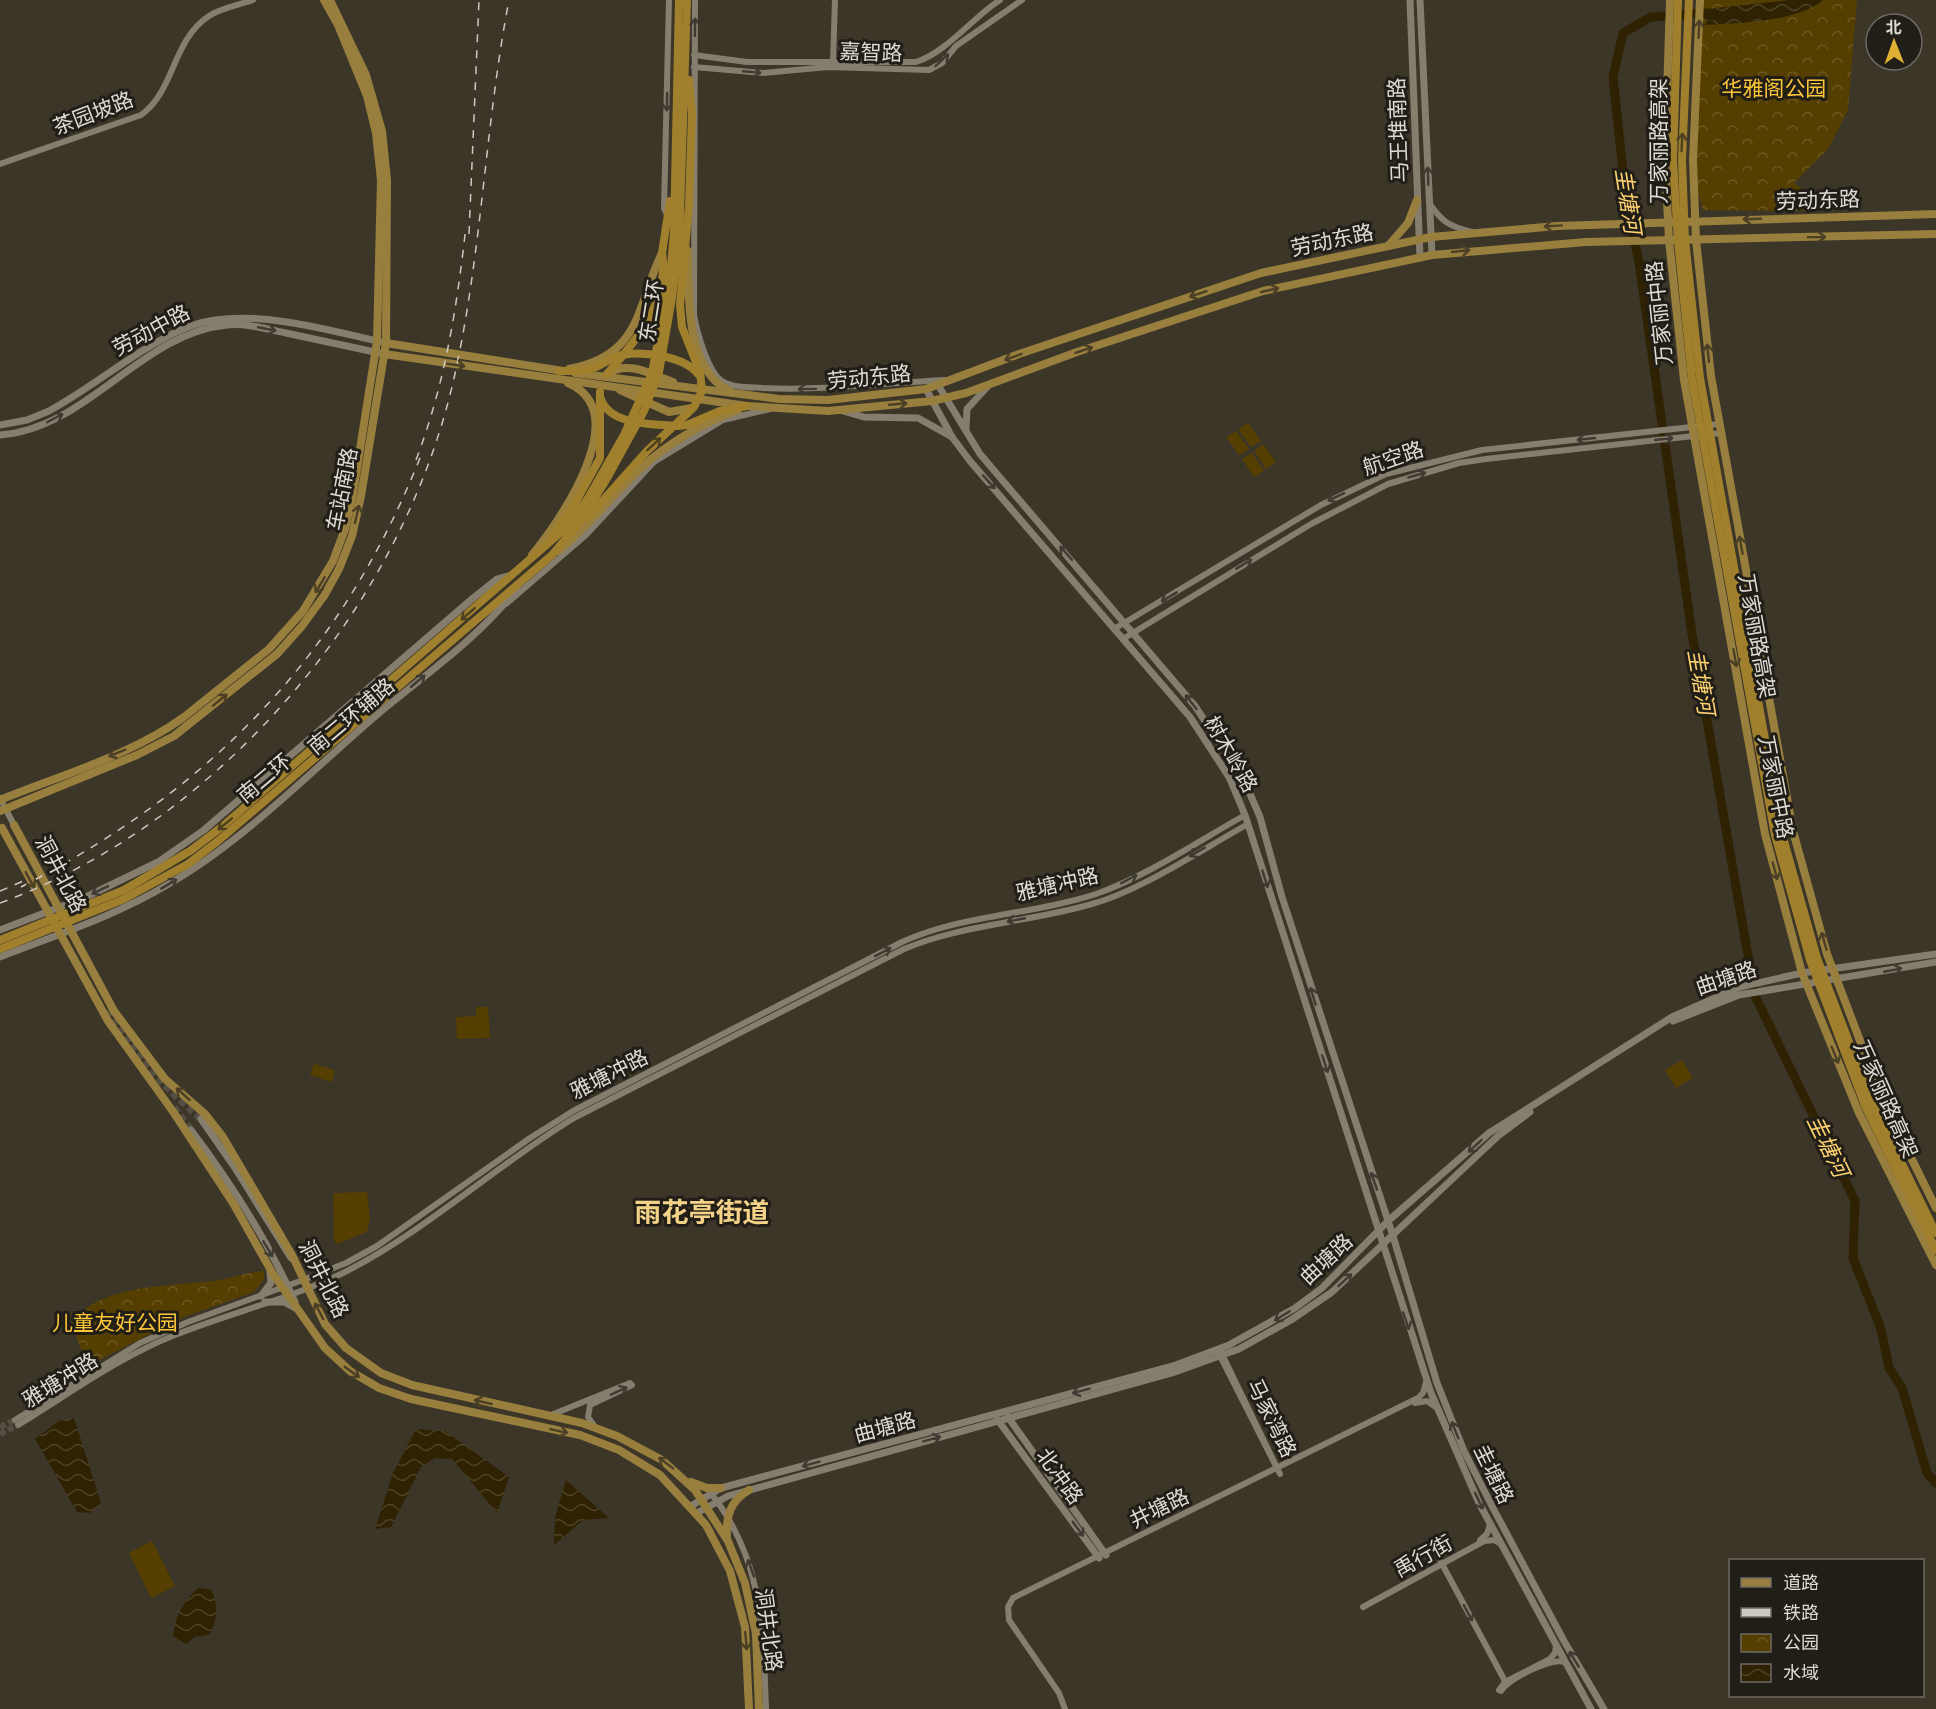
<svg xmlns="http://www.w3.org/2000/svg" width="1936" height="1709" viewBox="0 0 1936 1709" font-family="Rubik,'Noto Sans SC',sans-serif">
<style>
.park{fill:url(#park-crowns)}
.pitch{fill:#543e00}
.water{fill:url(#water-waves)}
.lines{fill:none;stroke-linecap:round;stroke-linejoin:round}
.river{stroke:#2f2202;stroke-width:9}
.tertiary-tunnel{stroke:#544f42;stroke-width:6;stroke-dasharray:6 3;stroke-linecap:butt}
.secondary-tunnel{stroke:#544f42;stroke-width:7;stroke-dasharray:7 3.5;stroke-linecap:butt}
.tertiary{stroke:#857e6f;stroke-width:6}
.secondary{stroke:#857e6f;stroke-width:7}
.primary{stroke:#997f3d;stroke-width:8}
.trunk{stroke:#a0802c;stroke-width:8}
.rail{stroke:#ccc8c0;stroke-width:1.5;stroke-dasharray:8 8;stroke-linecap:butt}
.oneway{stroke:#3f3b32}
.oneway2{stroke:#4b4025}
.oneway3{stroke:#4d401f}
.labels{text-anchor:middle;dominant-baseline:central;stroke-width:6;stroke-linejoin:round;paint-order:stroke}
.street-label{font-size:21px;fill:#dfdbd3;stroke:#211e18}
.park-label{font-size:21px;fill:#fbc538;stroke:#211e18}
.water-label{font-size:22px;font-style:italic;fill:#fdd26f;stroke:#211e18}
.district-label{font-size:27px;font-weight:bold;fill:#f4d389;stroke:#211e18}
</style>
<defs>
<pattern id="park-crowns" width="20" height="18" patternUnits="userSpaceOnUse" patternTransform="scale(1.5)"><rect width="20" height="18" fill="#543e00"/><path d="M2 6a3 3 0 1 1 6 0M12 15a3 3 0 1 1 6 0" fill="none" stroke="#6c5924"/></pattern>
<pattern id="water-waves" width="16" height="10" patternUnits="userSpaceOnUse" patternTransform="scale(1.5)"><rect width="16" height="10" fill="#2f2202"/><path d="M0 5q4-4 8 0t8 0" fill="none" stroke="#4d4226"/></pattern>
</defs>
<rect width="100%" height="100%" fill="#3c3629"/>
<!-- park -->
<g class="park">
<path d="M1704,0H1857L1848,110L1828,149L1794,183L1816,199L1807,211L1703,210L1693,174Z"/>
<path d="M264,1271V1279L254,1292L184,1317L93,1363L84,1355L71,1325C95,1284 171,1286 213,1281C231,1279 246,1272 264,1271Z"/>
</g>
<!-- pitch -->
<g class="pitch">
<path d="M1248,423L1261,441L1251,447L1238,429Z"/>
<path d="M1236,431L1249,449L1239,455L1226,437Z"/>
<path d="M1263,444L1276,462L1266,469L1254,451Z"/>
<path d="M1252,453L1264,471L1254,477L1242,459Z"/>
<path d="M476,1007H488L490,1038L457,1039L456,1017L476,1016Z"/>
<path d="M1682,1060L1693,1078L1676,1088L1665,1070Z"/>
<path d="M314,1064L335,1070L332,1082L310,1075Z"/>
<path d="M367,1192L370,1218L367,1232L337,1244L334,1241L333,1193Z"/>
<path d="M152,1541L175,1586L151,1598L129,1553Z"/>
</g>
<!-- water -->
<g class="water">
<path d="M1789,0H1823C1797,22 1739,23 1705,25L1708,16L1707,9Z"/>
<path d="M74,1418L101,1503L90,1513L77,1512L35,1439L59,1421Z"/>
<path d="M416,1429L445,1431L509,1477L497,1513L452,1459L435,1458L421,1467L391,1527L375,1529L393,1473Z"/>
<path d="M566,1480L609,1518L583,1520L554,1545L555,1517Z"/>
<path d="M198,1588L212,1590C218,1606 218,1620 209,1635L195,1637L186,1644L173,1636C177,1613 181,1605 198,1588Z"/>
</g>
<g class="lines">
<!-- river -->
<path class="river" d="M1715,16H1708V13L1651,17L1623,33L1613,77L1626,200L1639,262L1692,634L1755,996L1855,1201L1853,1258L1881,1329L1889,1368L1902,1388L1927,1473L1936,1483"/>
<!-- tertiary-tunnel -->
<g class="tertiary-tunnel">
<path d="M0,1427L15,1420"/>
<path d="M0,1434L18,1425"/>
</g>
<!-- secondary-tunnel -->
<g class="secondary-tunnel">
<path d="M110,1009C129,1052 166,1089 201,1119"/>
<path d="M174,1107L191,1130"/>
</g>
<!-- tertiary -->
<g class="tertiary">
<path d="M695,0L694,315C697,332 708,372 722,381C733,388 750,387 763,388C824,391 884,383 945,380"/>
<path d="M694,55L747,62H916C947,52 972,18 1000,0"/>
<path d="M833,62L835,0"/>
<path d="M694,67L763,73L828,67L929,70L942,63L956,46L1022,0"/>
<path d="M0,164L141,115C175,91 172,40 209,16C221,8 239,5 253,0"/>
<path d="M1429,203C1443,223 1449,226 1472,232"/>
<path d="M667,215L664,208L669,0"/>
<path d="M506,604L586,535L654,462L723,420L770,409"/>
<path d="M1114,629L1321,505L1386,474L1482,450L1719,424"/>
<path d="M1123,639L1311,524L1388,484L1459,463L1486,459L1721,433"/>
<path d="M0,798L14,825"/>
<path d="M1217,1350L1280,1474L1221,1352"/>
<path d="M1415,1403L1427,1401L1437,1408"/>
<path d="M551,1415L630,1383L632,1385L590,1405L588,1417L595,1427"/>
<path d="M15,1420L140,1343L188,1322L303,1280L346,1263L377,1246L530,1138L573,1111L902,942C964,914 1032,915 1096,894C1145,877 1199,841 1245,815"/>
<path d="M18,1425C69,1394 119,1357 175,1335C232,1312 294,1298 349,1270C429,1228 497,1165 574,1118L904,949C964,924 1030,922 1092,904C1140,891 1203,849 1248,824"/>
<path d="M709,1491C763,1557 763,1628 766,1709"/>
<path d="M1480,1540L1487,1534L1490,1524"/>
<path d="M1441,1562L1506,1683"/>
<path d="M1363,1607L1484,1541L1494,1540L1501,1544"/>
<path d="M1556,1645L1555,1653L1550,1659L1505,1682L1499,1690L1501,1691C1509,1679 1551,1657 1565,1662"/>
<path d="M1065,1709L1059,1693L1009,1620L1008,1607L1013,1598L1418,1398L1423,1393L1426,1382"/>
</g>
<!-- secondary -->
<g class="secondary">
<path d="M1410,0L1420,258"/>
<path d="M1420,0L1432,255"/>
<path d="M938,385L980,454L1195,706L1244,780L1260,817L1282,897L1393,1236L1437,1383L1464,1451L1493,1508L1564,1641L1604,1709"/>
<path d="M926,389L952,437L970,461L1190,717L1229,777L1245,815L1431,1393L1479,1503L1591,1709"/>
<path d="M843,411L864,417L918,418L952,437"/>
<path d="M0,425L27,420L49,411C95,386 135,350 183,329C240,303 326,330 386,343"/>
<path d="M966,429L967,409L988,386"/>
<path d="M0,435C87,429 141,333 227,325C246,323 267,329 286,333C319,340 351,347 384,354"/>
<path d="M0,930L86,897L158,862L204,830L472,599L497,579L511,575"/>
<path d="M0,957C56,935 115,916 167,885C242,843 313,769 379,713C426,674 481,636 517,588"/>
<path d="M1673,1021L1739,995L1936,962"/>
<path d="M201,1119L235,1168L291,1258"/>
<path d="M191,1130C231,1183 268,1241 295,1302"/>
<path d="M261,1296L271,1283L270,1272"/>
<path d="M265,1302H284L297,1309"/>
<path d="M1008,1417L1106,1555"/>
<path d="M997,1419L1099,1558"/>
<path d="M691,1506L721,1488L1173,1366L1229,1345L1295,1308L1322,1288L1388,1221L1489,1133L1672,1017L1740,987L1802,973L1936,954"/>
<path d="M697,1513L728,1496L1172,1373L1239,1349L1291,1320L1332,1292L1498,1136L1530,1112"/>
</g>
<!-- primary -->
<g class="primary">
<path d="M1670,0L1665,161L1669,240L1684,380L1765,834L1802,973L1859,1113L1936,1265"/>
<path d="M1700,0L1693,160L1696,240L1711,376L1793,831L1827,954L1883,1101L1936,1208"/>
<path d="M1388,246L1408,223L1417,200"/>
<path d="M688,251C689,292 684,370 730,391"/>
<path d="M386,343L563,371"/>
<path d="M384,354L747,406L828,411L932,401L966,393L1077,352L1263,291L1432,255L1586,242L1936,234"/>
<path d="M569,369C643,355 636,306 662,253"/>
<path d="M575,373L779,399L828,400L926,389L1019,354L1261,273L1431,237L1557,226L1936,214"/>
<path d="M608,373C630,360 652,375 673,382"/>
<path d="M620,390L669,412L692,408"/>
<path d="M558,551C589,527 611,496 640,469C665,445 704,422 738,410"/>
<path d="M532,555C560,521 636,412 568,383"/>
<path d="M0,800C59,776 132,755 184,717L269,649L303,611L333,561L345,529L352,500L377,341L381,180L376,133L367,96L338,25L324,0"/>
<path d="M0,811L137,755L174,736L277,654L302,626L324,596L339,569L352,536L361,496L386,343L387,180L382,131L366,75L330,0"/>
<path d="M14,825L114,1011L165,1079L205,1114L223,1137L292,1255L325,1324L346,1348L381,1373L412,1385L582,1423L617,1436L662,1460L695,1490L728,1541L745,1583L756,1634L759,1709"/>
<path d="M2,828L108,1021L174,1113L233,1203L273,1274L325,1348L350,1371L379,1388L411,1399L580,1435L619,1450L660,1475L706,1525L730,1571L745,1627L749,1709"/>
<path d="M691,1482L707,1488H721"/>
<path d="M727,1536C726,1516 730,1501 749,1490"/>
</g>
<!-- trunk -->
<g class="trunk">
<path d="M1678,0L1673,160L1678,241L1692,379L1775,835L1810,960L1866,1108L1936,1250"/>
<path d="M1689,0L1682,160L1685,240L1700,378L1782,834L1817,958L1873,1105L1936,1233"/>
<path d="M559,371C571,371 584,372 596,367C605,363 612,357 622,355C643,351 684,356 698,374"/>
<path d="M607,374C637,340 670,301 662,253L670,201"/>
<path d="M601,399C610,426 655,424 678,426L687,425L720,411L747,406"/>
<path d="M588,517L647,451L694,407L702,391L700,372L682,327L680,305L689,205L692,114L689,80"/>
<path d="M552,536L573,507L600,458V392"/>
<path d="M0,940L124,890L190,851L223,826L567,527L587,500L624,435L652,373L670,277L674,232L679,0"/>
<path d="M0,949L124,899L188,864L218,841L552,555L579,523L606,480L644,411L659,372L672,298L679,243L687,0"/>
</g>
<!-- rail -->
<g class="rail">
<path d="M469,234L479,0"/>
<path d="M416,460C445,384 457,307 466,226"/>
<path d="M21,887C213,788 342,655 422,453"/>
<path d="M0,891L28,879"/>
<path d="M0,903C220,822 403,606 454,378C482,254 485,125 509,0"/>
</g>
</g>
<!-- one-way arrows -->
<defs><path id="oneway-shaft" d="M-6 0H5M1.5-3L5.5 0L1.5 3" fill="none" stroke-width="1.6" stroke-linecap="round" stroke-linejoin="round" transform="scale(1.5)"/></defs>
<g class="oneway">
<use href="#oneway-shaft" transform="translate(695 27) rotate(-89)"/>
<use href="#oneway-shaft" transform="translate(942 60) rotate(-43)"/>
<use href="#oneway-shaft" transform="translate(752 72) rotate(5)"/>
<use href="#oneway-shaft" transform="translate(667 102) rotate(91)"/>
<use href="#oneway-shaft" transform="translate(1428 176) rotate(-92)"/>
<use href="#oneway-shaft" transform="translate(267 329) rotate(11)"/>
<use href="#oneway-shaft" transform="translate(807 389) rotate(179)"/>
<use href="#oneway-shaft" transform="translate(55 418) rotate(-28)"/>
<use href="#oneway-shaft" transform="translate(1586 439) rotate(174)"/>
<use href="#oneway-shaft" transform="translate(1664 439) rotate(-6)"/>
<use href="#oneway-shaft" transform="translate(1417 475) rotate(-16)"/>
<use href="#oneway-shaft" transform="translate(989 482) rotate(48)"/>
<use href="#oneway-shaft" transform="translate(1336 497) rotate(155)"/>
<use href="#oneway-shaft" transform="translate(1066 553) rotate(-131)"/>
<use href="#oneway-shaft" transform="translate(1244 564) rotate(-31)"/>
<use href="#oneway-shaft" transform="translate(1169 597) rotate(149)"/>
<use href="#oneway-shaft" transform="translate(418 681) rotate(-40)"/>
<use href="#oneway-shaft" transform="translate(1191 702) rotate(-128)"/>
<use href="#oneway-shaft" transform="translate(1197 852) rotate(151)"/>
<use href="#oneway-shaft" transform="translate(1129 879) rotate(-28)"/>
<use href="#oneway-shaft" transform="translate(1265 879) rotate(73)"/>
<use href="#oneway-shaft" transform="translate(169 884) rotate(-31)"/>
<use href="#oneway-shaft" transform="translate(100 890) rotate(154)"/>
<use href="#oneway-shaft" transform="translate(1016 920) rotate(169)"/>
<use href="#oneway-shaft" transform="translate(883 952) rotate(-27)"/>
<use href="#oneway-shaft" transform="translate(1893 970) rotate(-11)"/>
<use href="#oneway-shaft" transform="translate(1313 996) rotate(-107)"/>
<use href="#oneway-shaft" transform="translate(1325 1064) rotate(72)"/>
<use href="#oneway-shaft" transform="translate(1475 1146) rotate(138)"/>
<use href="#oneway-shaft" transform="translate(1374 1181) rotate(-109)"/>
<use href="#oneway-shaft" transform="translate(268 1249) rotate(59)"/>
<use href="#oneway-shaft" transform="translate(1345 1280) rotate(-43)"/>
<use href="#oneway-shaft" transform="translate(1282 1316) rotate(148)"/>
<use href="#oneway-shaft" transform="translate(1406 1321) rotate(71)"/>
<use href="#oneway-shaft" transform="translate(619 1391) rotate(-24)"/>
<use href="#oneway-shaft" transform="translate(1081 1391) rotate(165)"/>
<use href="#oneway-shaft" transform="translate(1455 1430) rotate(-112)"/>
<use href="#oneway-shaft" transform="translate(932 1439) rotate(-15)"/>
<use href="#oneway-shaft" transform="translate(811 1464) rotate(165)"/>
<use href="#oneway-shaft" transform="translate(1479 1501) rotate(64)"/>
<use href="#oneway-shaft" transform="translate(1078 1529) rotate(54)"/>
<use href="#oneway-shaft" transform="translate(751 1568) rotate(-109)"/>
<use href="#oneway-shaft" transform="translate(1468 1613) rotate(62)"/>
<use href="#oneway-shaft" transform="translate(1574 1659) rotate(-121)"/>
</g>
<g class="oneway2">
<use href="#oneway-shaft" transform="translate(1699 29) rotate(-87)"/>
<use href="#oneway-shaft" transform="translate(1752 219) rotate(178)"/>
<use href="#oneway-shaft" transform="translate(1553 226) rotate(176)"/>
<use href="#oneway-shaft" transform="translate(1817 237) rotate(-1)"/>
<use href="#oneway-shaft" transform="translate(1461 251) rotate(-6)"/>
<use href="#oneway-shaft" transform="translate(1270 290) rotate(-13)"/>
<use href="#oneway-shaft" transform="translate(1198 294) rotate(161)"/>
<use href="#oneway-shaft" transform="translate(1084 350) rotate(-18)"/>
<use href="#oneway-shaft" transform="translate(1708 353) rotate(-96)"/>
<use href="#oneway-shaft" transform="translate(1013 357) rotate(160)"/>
<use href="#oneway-shaft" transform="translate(456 365) rotate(8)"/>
<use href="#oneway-shaft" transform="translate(898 404) rotate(-5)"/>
<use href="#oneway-shaft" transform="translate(357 514) rotate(-77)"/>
<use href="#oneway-shaft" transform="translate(1741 545) rotate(-100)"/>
<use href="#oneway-shaft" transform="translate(320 585) rotate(121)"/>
<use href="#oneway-shaft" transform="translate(1735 658) rotate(80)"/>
<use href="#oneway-shaft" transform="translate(220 700) rotate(-39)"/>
<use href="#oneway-shaft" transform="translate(117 753) rotate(158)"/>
<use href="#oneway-shaft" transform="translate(1775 871) rotate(75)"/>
<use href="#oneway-shaft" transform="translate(30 880) rotate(61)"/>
<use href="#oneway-shaft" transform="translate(1824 941) rotate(-106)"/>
<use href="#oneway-shaft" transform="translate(1835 1055) rotate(68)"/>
<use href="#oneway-shaft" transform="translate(183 1094) rotate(-138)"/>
<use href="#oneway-shaft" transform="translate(319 1311) rotate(-118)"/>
<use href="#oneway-shaft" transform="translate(352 1372) rotate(36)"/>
<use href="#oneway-shaft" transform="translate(483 1402) rotate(-167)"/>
<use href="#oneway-shaft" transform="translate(559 1431) rotate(12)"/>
<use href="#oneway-shaft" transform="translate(666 1463) rotate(-143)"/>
<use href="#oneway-shaft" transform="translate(746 1641) rotate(85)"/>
</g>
<g class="oneway3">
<use href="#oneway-shaft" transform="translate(1682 142) rotate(-87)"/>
<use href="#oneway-shaft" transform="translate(654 444) rotate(-43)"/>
<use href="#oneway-shaft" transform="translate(468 614) rotate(139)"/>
<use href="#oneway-shaft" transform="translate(225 824) rotate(141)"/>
</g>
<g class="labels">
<!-- street labels -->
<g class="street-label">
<text transform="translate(871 52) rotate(2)">嘉智路</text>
<text transform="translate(93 113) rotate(-21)">茶园坡路</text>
<text transform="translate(1398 130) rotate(-92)">马王堆南路</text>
<text transform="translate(1658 141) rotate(-90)">万家丽路高架</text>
<text transform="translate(1818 200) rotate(-2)">劳动东路</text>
<text transform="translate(1332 240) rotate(-12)">劳动东路</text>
<text transform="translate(651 311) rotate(-81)">东二环</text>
<text transform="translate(1659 313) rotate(-96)">万家丽中路</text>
<text transform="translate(151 330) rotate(-28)">劳动中路</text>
<text transform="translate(869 377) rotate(-6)">劳动东路</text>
<text transform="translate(1393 458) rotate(-19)">航空路</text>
<text transform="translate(342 489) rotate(-79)">车站南路</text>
<text transform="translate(1757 636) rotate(80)">万家丽路高架</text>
<text transform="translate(351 716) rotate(-40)">南二环辅路</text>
<text transform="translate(1231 754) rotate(60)">树木岭路</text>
<text transform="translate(264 778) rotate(-40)">南二环</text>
<text transform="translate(1776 787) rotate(79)">万家丽中路</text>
<text transform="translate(61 874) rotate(62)">洞井北路</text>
<text transform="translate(1057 884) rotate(-13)">雅塘冲路</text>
<text transform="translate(1726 978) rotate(-19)">曲塘路</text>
<text transform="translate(609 1074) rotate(-27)">雅塘冲路</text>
<text transform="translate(1886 1099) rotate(66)">万家丽路高架</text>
<text transform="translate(1326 1259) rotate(-43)">曲塘路</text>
<text transform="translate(324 1279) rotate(63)">洞井北路</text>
<text transform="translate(60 1380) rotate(-32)">雅塘冲路</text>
<text transform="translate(1272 1418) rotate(64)">马家湾路</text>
<text transform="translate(885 1427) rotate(-15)">曲塘路</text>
<text transform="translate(1494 1474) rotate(64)">圭塘路</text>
<text transform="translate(1060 1476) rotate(54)">北冲路</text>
<text transform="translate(1159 1508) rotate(-26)">井塘路</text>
<text transform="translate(1423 1556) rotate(-29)">禹行街</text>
<text transform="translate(769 1630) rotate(82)">洞井北路</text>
</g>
<!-- park labels -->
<g class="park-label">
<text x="1774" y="88">华雅阁公园</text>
<text x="115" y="1322">儿童友好公园</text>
</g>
<!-- water labels -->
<g class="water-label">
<text transform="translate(1628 201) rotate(81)">圭塘河</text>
<text transform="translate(1701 682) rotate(80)">圭塘河</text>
<text transform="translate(1828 1146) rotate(64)">圭塘河</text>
</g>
<!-- district labels -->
<g class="district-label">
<text x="702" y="1213">雨花亭街道</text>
</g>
</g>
<!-- legend -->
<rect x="1729" y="1559" width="195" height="138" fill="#211e18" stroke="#6d6a63" stroke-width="1.5"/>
<rect x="1741" y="1578" width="30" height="9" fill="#997f3d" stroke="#6d6a63" stroke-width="1.5"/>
<text x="1783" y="1589" font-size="18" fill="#dfdbd3">道路</text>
<rect x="1741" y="1608" width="30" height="9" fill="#ccc8c0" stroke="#6d6a63" stroke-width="1.5"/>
<text x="1783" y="1619" font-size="18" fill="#dfdbd3">铁路</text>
<rect x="1741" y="1634" width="30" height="18" fill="url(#park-crowns)" stroke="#6d6a63" stroke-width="1.5"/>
<text x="1783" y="1649" font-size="18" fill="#dfdbd3">公园</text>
<rect x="1741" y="1664" width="30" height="18" fill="url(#water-waves)" stroke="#6d6a63" stroke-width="1.5"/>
<text x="1783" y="1679" font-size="18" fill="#dfdbd3">水域</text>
<!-- north arrow -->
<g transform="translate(1894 42) rotate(359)"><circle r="28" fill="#211e18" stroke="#6d6a63" stroke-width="1.5"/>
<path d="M0-4.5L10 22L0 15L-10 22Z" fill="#e0b034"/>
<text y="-9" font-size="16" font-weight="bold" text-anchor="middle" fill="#dfdbd3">北</text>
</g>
</svg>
